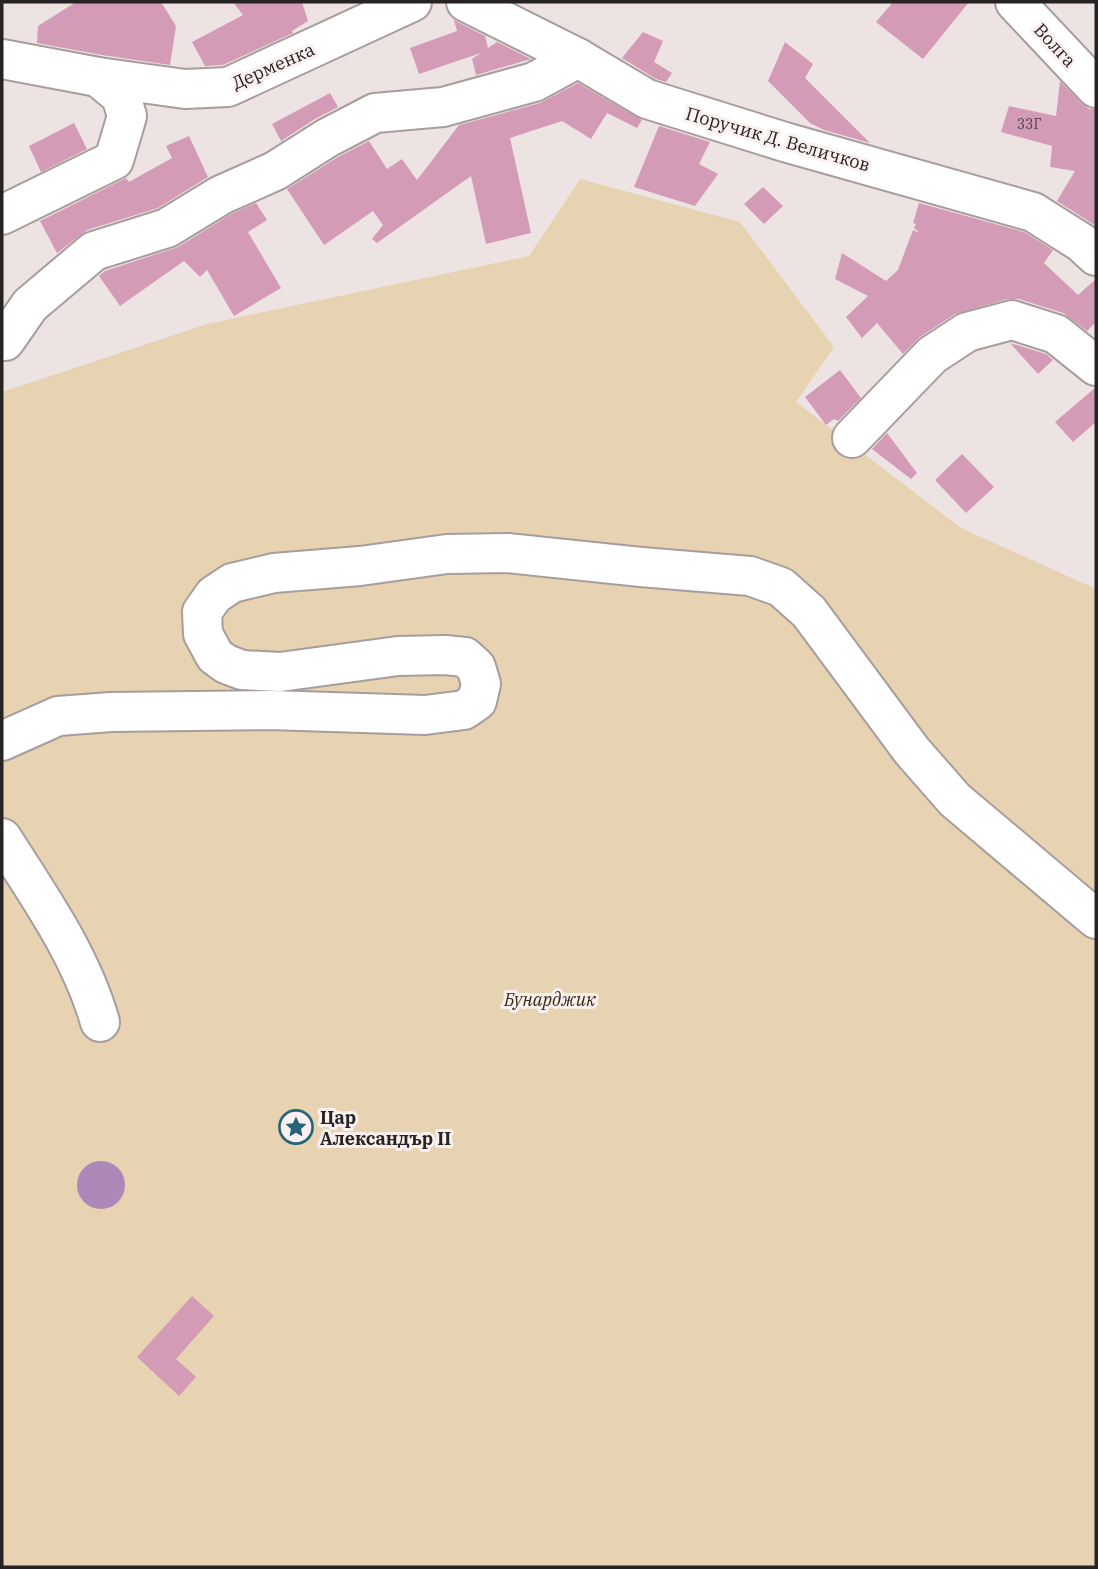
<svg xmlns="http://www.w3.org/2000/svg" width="1098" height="1569" viewBox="0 0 1098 1569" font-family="'IBM Plex Serif',serif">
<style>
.green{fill:#e7d2b1}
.water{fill:#ab88b7}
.building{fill:#d49bb7}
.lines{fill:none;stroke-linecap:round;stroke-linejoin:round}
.minor-casing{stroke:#a79d9d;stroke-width:42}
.minor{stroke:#fff;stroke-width:38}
.labels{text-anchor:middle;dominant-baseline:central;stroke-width:6;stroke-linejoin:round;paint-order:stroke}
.number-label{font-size:14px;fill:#524148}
.street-label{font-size:18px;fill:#272323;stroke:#fbf0f0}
.park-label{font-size:18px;font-style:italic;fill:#372911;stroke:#fbf0f0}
.poi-label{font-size:18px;font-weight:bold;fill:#272323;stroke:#fbf0f0;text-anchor:start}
</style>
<rect width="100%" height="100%" fill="#eee3e3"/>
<!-- green -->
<path class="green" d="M580,179L740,222L834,347L796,402L961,528L1096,589V1567H2V392L207,324L529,256Z"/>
<!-- water -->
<circle class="water" cx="101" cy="1185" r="24"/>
<!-- building -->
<g class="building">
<path d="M76,2H161L176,26L170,65L102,55L37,43L38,26Z"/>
<path d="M233,2H302L308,21L292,31L293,33L223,65L205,66L192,42L243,15Z"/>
<path d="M893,2H969L923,59L876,22Z"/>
<path d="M454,20L485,36L488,48L497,42L531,59L476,75L472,59L481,53L419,74L410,48L457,31Z"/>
<path d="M643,32L663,41L654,62L672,73L666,82L656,79L622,58Z"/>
<path d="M785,42L813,64L805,78L870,143L824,130L810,123L768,81Z"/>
<path d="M1060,81L1081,103L1089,109H1096V226L1057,201L1075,171L1050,167L1052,146L1001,132L1009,106L1056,116Z"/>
<path d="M578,83L642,120L637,128L607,113L591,139L562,121L510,138L531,233L486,244L471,176L377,243L372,239L383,225L373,211L324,245L287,189L338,157L369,141L387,169L402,159L417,180L459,125L540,103Z"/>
<path d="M330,93L338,107L315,119L281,141L272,124Z"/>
<path d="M74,123L87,149L41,172L29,146Z"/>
<path d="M659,126L710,142L699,164L718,174L695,206L634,187Z"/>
<path d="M189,136L208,177L158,208L87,230L57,253L40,221L126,178L129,182L172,158L166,146Z"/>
<path d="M763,187L783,206L764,224L744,204Z"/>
<path d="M256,203L267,220L248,232L281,288L234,316L207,270L200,277L184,261L120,306L99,276L105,271L178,247L231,214Z"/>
<path d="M919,203L1024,232L1053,250L1044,263L1078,295L1096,279V322L1087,331L1063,313L1019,299H1007L955,314L920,337L903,354L877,323L862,338L846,317L868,296L835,279L842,253L886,281L898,270L913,230L920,233L914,228L916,224L913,223Z"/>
<path d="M1010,343L1046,354L1053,360L1038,374Z"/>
<path d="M840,370L861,398L838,421L834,419L826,425L805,397Z"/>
<path d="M1096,387V422L1073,442L1055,422Z"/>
<path d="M887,433L917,473L911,479L872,449Z"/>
<path d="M962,454L994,487L966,513L935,480Z"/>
<path d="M192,1296L214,1316L176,1359L196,1377L179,1396L137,1357Z"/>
</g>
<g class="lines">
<!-- minor casing -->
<g class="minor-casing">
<g id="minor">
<path d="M466,2L578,58L647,99L788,143L1033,212L1082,243L1096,256"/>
<path d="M1015,2L1096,88"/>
<path d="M2,59L98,77L185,89L228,87L412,2"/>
<path d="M2,215L114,160L127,116L121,96L98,77"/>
<path d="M2,341H5L30,305L94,251L167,228L221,195L275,171L327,138L375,113L443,107L534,82L578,58"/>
<path d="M852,438L932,355L967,332L1012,320L1056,334L1096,366"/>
<path d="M2,741L58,716L111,712L269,710L425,715L464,710L477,701L481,684L476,667L465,657L445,655L398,656L280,672L242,670L226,664L215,656L203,634L202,612L214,595L232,583L274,573L360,566L447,554L507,553L641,567L750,576L781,587L809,612L912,751L955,800L1096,919"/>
<path d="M2,838C39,896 81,955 100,1022"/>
</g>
</g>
<!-- minor -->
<use href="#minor" class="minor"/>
</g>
<!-- icons -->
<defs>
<g id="sight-ring" transform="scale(1.75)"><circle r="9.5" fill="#fbf0f0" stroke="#26647a" stroke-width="1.5"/><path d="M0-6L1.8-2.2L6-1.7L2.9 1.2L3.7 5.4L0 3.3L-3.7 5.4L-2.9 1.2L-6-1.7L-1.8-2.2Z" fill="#26647a"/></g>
</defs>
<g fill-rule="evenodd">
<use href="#sight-ring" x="296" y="1127"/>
</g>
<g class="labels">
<!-- number labels -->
<g class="number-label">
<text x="1029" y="124">33Г</text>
</g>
<!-- street labels -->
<g class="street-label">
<text transform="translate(1055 45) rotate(47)">Волга</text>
<text transform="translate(273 66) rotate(-24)">Дерменка</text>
<text transform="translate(778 139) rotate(16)">Поручик Д. Величков</text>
</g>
<!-- park labels -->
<g class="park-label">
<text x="550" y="999">Бунарджик</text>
</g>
<!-- poi labels -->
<g class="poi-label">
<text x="320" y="1117">Цар<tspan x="320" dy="21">Александър II</tspan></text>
</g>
</g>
<!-- border -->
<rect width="1098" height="1569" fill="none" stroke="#272323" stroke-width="7"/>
</svg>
